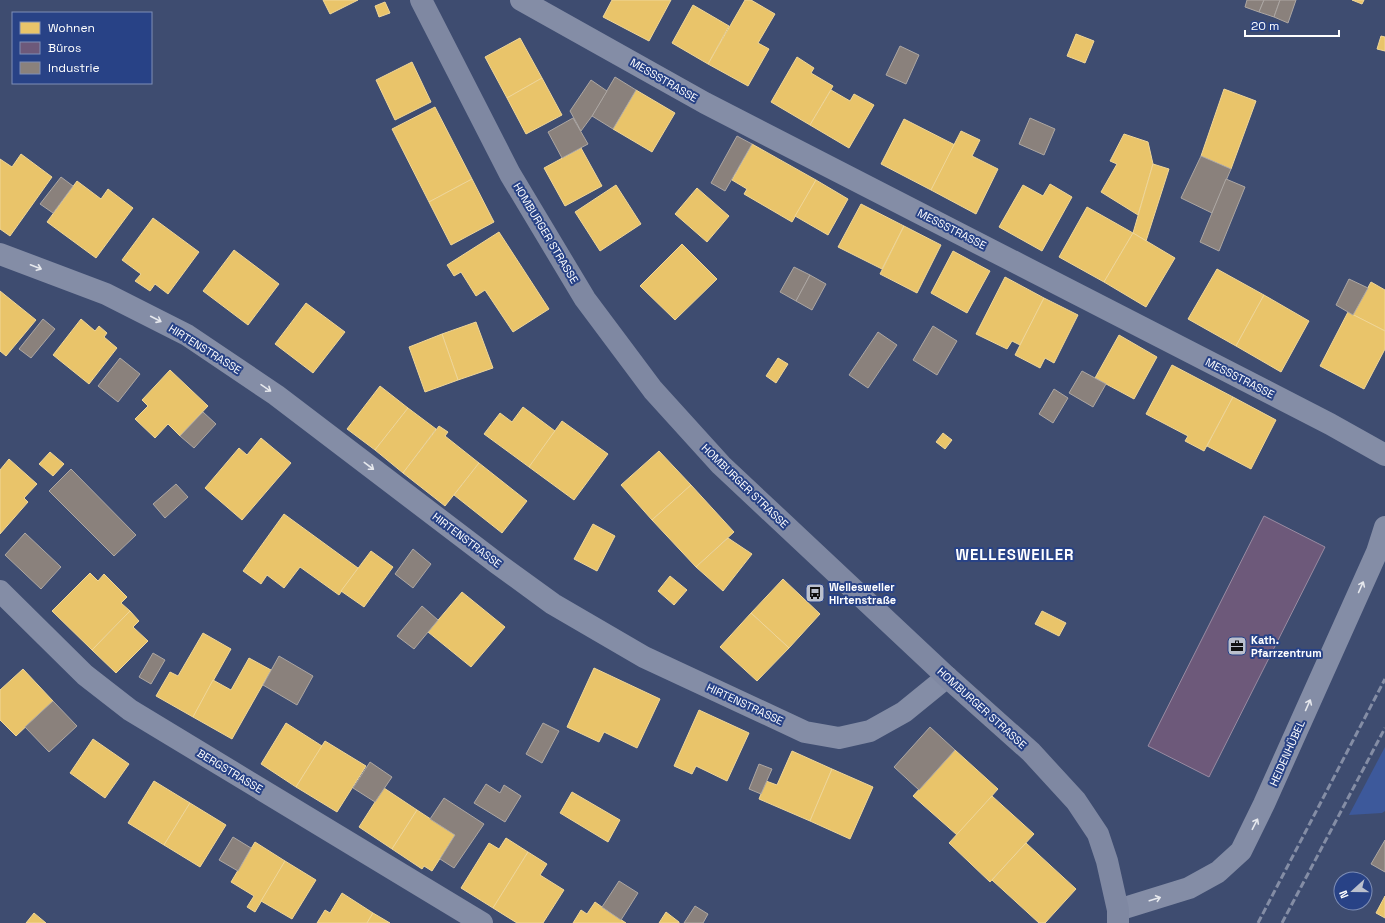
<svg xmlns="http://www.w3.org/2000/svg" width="1385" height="923" viewBox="0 0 1385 923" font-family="'Space Grotesk',sans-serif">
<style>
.green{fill:#3d599b}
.homes{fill:#e9c46a;stroke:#f0d697}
.offices{fill:#6d597a;stroke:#998ba2}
.industry{fill:#8a817c;stroke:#ada7a3}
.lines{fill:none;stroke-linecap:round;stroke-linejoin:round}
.minor{stroke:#848da6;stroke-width:22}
.secondary{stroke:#7f88a2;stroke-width:22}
.rail{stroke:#848da5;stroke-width:3;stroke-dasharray:7 3;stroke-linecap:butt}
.oneway{stroke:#e6e8ed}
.labels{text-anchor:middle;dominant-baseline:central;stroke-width:4;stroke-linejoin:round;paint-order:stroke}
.street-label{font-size:11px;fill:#fff;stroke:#284286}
.poi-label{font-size:11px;font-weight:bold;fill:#fff;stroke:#284286;text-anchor:start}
.district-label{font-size:15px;font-weight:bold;letter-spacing:1px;fill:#fff;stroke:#284286}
</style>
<rect width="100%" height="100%" fill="#3e4c70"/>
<!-- green -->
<path class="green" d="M1385,747V811L1382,813L1349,815Z"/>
<!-- homes -->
<g class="homes">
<path d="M323,0H358L330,14Z"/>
<path d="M612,0H671L649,41L603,17Z"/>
<path d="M745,0H751L775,14L758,43L769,49L748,86L708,64Z"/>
<path d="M1352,0H1364L1362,4Z"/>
<path d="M385,2L390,13L379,17L375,6Z"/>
<path d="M693,5L729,26L708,64L672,43Z"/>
<path d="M1076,34L1094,41L1085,63L1067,56Z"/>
<path d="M1381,36L1385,37V51L1377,49Z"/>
<path d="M520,38L542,78L507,98L485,57Z"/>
<path d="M797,57L814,68L811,73L833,86L810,125L771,102Z"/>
<path d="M412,62L431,102L395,120L376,80Z"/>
<path d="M542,78L562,115L526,134L507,98Z"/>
<path d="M1224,89L1256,101L1231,169L1201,156Z"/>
<path d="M636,90L675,113L652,152L613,129Z"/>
<path d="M831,90L850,101L854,94L874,105L849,148L810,125Z"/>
<path d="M435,107L472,179L429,202L392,129Z"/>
<path d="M904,119L955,145L931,190L881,164Z"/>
<path d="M961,131L980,140L972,156L998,169L976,214L931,190Z"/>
<path d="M1124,134L1148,142L1153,164L1138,215L1101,192L1117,164L1110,161Z"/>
<path d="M752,144L816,180L792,222L744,194L747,189L732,180Z"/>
<path d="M581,148L602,186L565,206L544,168Z"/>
<path d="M21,154L52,177L10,236L0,229V159L12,167Z"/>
<path d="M1153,164L1169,169L1146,241L1133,233Z"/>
<path d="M472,179L494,222L451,245L429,202Z"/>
<path d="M816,180L848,199L828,235L795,216Z"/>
<path d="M77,181L101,199L108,189L133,208L96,258L47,222Z"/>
<path d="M1050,184L1072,197L1042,251L999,227L1023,185L1043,196Z"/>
<path d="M616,185L641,224L600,251L575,212Z"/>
<path d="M697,188L729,216L707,242L675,214Z"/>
<path d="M861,204L904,226L882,269L838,247Z"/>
<path d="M1087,207L1133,233L1104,282L1059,257Z"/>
<path d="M153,218L199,252L168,294L155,284L150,291L135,281L141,274L122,260Z"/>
<path d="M904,226L941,245L917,293L880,274Z"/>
<path d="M499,232L549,309L513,332L485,290L476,296L461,272L454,276L447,265Z"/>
<path d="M1133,233L1175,258L1146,307L1104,282Z"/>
<path d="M682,244L717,279L675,320L640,286Z"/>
<path d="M234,250L279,284L248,325L203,291Z"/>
<path d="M953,251L990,271L967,313L931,293Z"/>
<path d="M1217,269L1264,295L1236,346L1188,319Z"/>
<path d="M1005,277L1044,298L1020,345L1012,341L1007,349L976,334Z"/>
<path d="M1371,282L1385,290V331L1353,315Z"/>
<path d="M0,291L36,320L6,356L0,351Z"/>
<path d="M1264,295L1309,321L1281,372L1236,346Z"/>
<path d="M1044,298L1078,315L1054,363L1045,358L1040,368L1015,355Z"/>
<path d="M306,303L345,332L313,373L275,344Z"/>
<path d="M1348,312L1385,331V349L1364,389L1320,366Z"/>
<path d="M81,319L95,331L99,326L107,333L104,337L117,348L89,384L53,355Z"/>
<path d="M476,322L493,368L458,380L442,334Z"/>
<path d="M442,334L458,380L425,392L409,347Z"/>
<path d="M1119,335L1157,357L1134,399L1095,378Z"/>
<path d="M778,358L788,364L776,383L766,376Z"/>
<path d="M1172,365L1233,397L1204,451L1185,441L1188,436L1146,414Z"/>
<path d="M170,370L208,406L180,436L168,424L155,438L135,419L148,406L142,400Z"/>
<path d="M380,386L408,408L375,450L347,429Z"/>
<path d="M1233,397L1276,420L1251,469L1207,446Z"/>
<path d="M523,407L555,431L529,467L484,434L500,413L512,422Z"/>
<path d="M408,408L436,429L403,473L375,450Z"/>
<path d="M562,421L608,454L574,500L529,467Z"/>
<path d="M439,426L448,432L445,436L479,463L445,506L403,473Z"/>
<path d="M943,433L952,440L945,449L936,442Z"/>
<path d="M261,438L291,463L242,520L205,488L239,448L247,455Z"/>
<path d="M659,451L691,485L652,520L621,485Z"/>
<path d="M50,452L64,464L53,476L39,464Z"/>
<path d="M9,459L37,484L24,498L28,502L0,534V470Z"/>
<path d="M479,463L527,501L502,533L454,495Z"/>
<path d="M691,485L734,532L696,567L652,520Z"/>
<path d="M284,514L358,568L339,595L300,567L284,588L267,575L261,584L243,571Z"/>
<path d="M593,524L615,536L597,571L574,559Z"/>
<path d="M728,538L752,554L723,591L696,567Z"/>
<path d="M371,551L393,567L364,607L341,591Z"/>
<path d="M90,573L98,581L104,574L127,597L121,603L130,611L92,650L52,611Z"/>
<path d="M670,576L687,590L674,605L658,591Z"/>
<path d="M783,579L820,614L789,648L751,613Z"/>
<path d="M462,592L505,627L471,667L428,632Z"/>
<path d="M130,611L139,621L133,627L148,641L116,673L92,650Z"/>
<path d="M1042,611L1066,623L1059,636L1035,624Z"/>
<path d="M751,613L789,648L757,681L720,647Z"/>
<path d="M203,633L231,649L193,717L156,696L170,672L178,676Z"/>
<path d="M249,658L271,670L232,739L193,717L213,680L231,690Z"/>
<path d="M594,668L660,699L637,748L604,732L599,742L567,727Z"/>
<path d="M23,669L53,701L16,736L0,720V690Z"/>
<path d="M699,710L749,733L727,781L696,766L692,774L674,766Z"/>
<path d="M286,723L322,746L296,787L261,764Z"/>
<path d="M93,739L129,764L105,798L70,773Z"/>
<path d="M325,741L366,766L337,812L296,787Z"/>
<path d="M955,750L998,789L957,835L913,796Z"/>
<path d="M792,751L832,769L810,821L759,799L766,781L777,785Z"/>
<path d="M832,769L873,787L850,839L810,821Z"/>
<path d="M154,781L190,803L164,845L128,823Z"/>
<path d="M384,788L417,810L392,849L359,827Z"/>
<path d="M572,792L620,820L608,842L560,813Z"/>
<path d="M992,796L1034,834L990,882L949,843Z"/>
<path d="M190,803L226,825L200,867L164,845Z"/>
<path d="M417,810L455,835L432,871L424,866L422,869L392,849Z"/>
<path d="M506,838L528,852L493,908L461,888L489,843L499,849Z"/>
<path d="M255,842L285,861L255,912L247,907L254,896L231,882Z"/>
<path d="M1026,843L1076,889L1045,923H1039L992,880Z"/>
<path d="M528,852L547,864L540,875L564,890L543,923H517L493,908Z"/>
<path d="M285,861L316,880L292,919L261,901Z"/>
<path d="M342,893L373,913L367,923H317L325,910L330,913Z"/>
<path d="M1385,896V918L1376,913Z"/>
<path d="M595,902L602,907L626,923H573L581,910L587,914Z"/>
<path d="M666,912L679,922V923H659Z"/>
<path d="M34,913L46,923H26Z"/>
<path d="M373,913L390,923H367Z"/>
</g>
<!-- offices -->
<path class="offices" d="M1264,516L1325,547L1209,777L1148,746Z"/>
<!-- industry -->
<g class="industry">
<path d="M1247,0H1264L1259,12L1245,7Z"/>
<path d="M1264,0H1280L1274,17L1259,12Z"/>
<path d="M1280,0H1296L1288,23L1274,17Z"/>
<path d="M900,46L919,55L906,84L886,75Z"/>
<path d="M615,77L636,90L613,129L592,116Z"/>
<path d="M591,80L607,91L592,116L581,131L570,111Z"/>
<path d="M573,118L588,144L562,158L548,132Z"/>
<path d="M1030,118L1055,129L1044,155L1019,144Z"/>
<path d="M737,136L752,144L725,191L711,183Z"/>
<path d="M1201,156L1231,169L1212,213L1181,198Z"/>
<path d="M61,177L73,186L53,213L40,204Z"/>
<path d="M1226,179L1245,187L1219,251L1200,242Z"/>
<path d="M794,267L810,275L796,301L780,292Z"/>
<path d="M810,275L826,284L812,310L796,301Z"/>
<path d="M1349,279L1368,288L1353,315L1336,305Z"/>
<path d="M43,319L55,329L31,358L19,349Z"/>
<path d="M933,326L957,341L937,375L913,360Z"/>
<path d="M878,332L897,345L868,388L849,375Z"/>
<path d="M120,358L140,374L118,402L98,386Z"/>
<path d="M1082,371L1106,384L1093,407L1069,393Z"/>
<path d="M1054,389L1068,398L1053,423L1039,414Z"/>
<path d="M203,412L216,424L194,448L180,436Z"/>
<path d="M71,469L136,535L114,556L49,491Z"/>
<path d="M176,484L188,497L165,518L153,504Z"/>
<path d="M25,533L61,567L41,589L5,555Z"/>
<path d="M413,549L431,564L413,588L395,574Z"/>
<path d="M422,606L438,620L414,649L397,636Z"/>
<path d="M153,653L165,660L151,684L139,677Z"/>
<path d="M279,656L313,676L297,705L263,685Z"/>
<path d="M53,701L77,726L49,752L25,727Z"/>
<path d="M543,723L559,731L542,763L526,754Z"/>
<path d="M930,727L955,750L919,790L894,767Z"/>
<path d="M370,762L392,777L375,802L353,788Z"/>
<path d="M759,764L772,769L761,794L749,789Z"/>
<path d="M486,784L500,793L504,785L521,796L505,822L474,803Z"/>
<path d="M444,798L484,824L454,868L440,859L455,835L430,819Z"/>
<path d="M233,837L251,848L238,871L219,860Z"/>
<path d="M1385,840V872L1371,864Z"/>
<path d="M619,881L638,893L621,920L602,907Z"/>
<path d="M695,906L708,914L703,923H684Z"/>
</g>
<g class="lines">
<!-- minor -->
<g class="minor">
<path d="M521,0L705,103L1330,424L1385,455"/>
<path d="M0,254L106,294L187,335L276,395L498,564L553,604L644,657L805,732L839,738L870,731L904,712L947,677"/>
<path d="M0,591L85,675L130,710L482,923"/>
<path d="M1118,910L1189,888L1218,872L1241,851L1264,804L1377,552L1385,527"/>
</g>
<!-- secondary -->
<path class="secondary" d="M421,0L510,174L585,299L653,390L721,465L947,677L1031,752L1076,801L1098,834L1107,861L1118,910V923"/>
<!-- rail -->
<g class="rail">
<path d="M1258,923L1385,679"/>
<path d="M1282,923L1385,728"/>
</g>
</g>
<!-- one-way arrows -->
<defs><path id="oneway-shaft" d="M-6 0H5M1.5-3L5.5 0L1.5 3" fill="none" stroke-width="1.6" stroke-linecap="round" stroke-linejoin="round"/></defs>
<g class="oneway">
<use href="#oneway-shaft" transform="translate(36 267) rotate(21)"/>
<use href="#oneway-shaft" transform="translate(156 319) rotate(27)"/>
<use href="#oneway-shaft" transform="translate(266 388) rotate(34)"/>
<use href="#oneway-shaft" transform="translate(369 466) rotate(37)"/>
<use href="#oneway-shaft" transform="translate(1361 587) rotate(-66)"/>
<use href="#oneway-shaft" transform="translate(1308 705) rotate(-66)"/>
<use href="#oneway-shaft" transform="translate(1255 824) rotate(-63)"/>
<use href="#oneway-shaft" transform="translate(1155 899) rotate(-17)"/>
</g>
<!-- icons -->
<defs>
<g id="bus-square" transform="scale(1)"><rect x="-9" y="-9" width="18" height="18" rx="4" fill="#bbc0cd" stroke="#284286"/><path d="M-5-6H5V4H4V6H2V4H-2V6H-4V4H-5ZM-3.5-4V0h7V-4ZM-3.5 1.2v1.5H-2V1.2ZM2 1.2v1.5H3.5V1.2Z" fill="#111"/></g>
<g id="office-square" transform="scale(1)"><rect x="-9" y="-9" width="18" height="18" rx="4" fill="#bbc0cd" stroke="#284286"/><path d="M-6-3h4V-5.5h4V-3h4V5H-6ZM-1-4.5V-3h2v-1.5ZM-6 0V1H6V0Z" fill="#111"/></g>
</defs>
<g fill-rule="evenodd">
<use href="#bus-square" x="815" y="593"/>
<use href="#office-square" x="1237" y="646"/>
</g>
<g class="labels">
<!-- street labels -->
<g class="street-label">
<text transform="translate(664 80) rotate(30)">MESSSTRASSE</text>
<text transform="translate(952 229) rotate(27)">MESSSTRASSE</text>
<text transform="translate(546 233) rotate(59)">HOMBURGER STRASSE</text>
<text transform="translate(205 349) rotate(32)">HIRTENSTRASSE</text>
<text transform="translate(1240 378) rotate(27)">MESSSTRASSE</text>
<text transform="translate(745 486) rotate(44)">HOMBURGER STRASSE</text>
<text transform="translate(467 540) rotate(37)">HIRTENSTRASSE</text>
<text transform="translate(745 704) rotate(25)">HIRTENSTRASSE</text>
<text transform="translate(982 708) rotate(42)">HOMBURGER STRASSE</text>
<text transform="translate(1287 753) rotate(-66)">HEIDENHÜBEL</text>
<text transform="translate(230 771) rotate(31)">BERGSTRASSE</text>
</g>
<!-- poi labels -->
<g class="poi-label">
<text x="829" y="587">Wellesweiler<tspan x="829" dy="13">Hirtenstraße</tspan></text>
<text x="1251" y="640">Kath.<tspan x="1251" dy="13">Pfarrzentrum</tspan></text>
</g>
<!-- district labels -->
<g class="district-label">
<text x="1015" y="554">WELLESWEILER</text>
</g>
</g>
<!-- legend -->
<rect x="12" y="12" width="140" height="72" fill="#284286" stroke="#7e8eb6"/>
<rect x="20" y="22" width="20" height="12" fill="#e9c46a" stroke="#7e8eb6"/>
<text x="48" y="32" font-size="12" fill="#ffffff">Wohnen</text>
<rect x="20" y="42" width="20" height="12" fill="#6d597a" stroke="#7e8eb6"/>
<text x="48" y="52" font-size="12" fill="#ffffff">Büros</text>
<rect x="20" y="62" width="20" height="12" fill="#8a817c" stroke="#7e8eb6"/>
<text x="48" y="72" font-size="12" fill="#ffffff">Industrie</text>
<!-- north arrow -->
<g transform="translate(1353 891) rotate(249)"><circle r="19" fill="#284286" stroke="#7e8eb6"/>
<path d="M0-3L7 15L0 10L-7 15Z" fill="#bbc0cd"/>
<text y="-6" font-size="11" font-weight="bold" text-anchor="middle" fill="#ffffff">N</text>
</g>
<!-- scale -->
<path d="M1245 30v6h94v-6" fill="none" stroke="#ffffff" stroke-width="2"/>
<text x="1251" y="30" font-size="12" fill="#ffffff" stroke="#284286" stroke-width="3" paint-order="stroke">20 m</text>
</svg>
